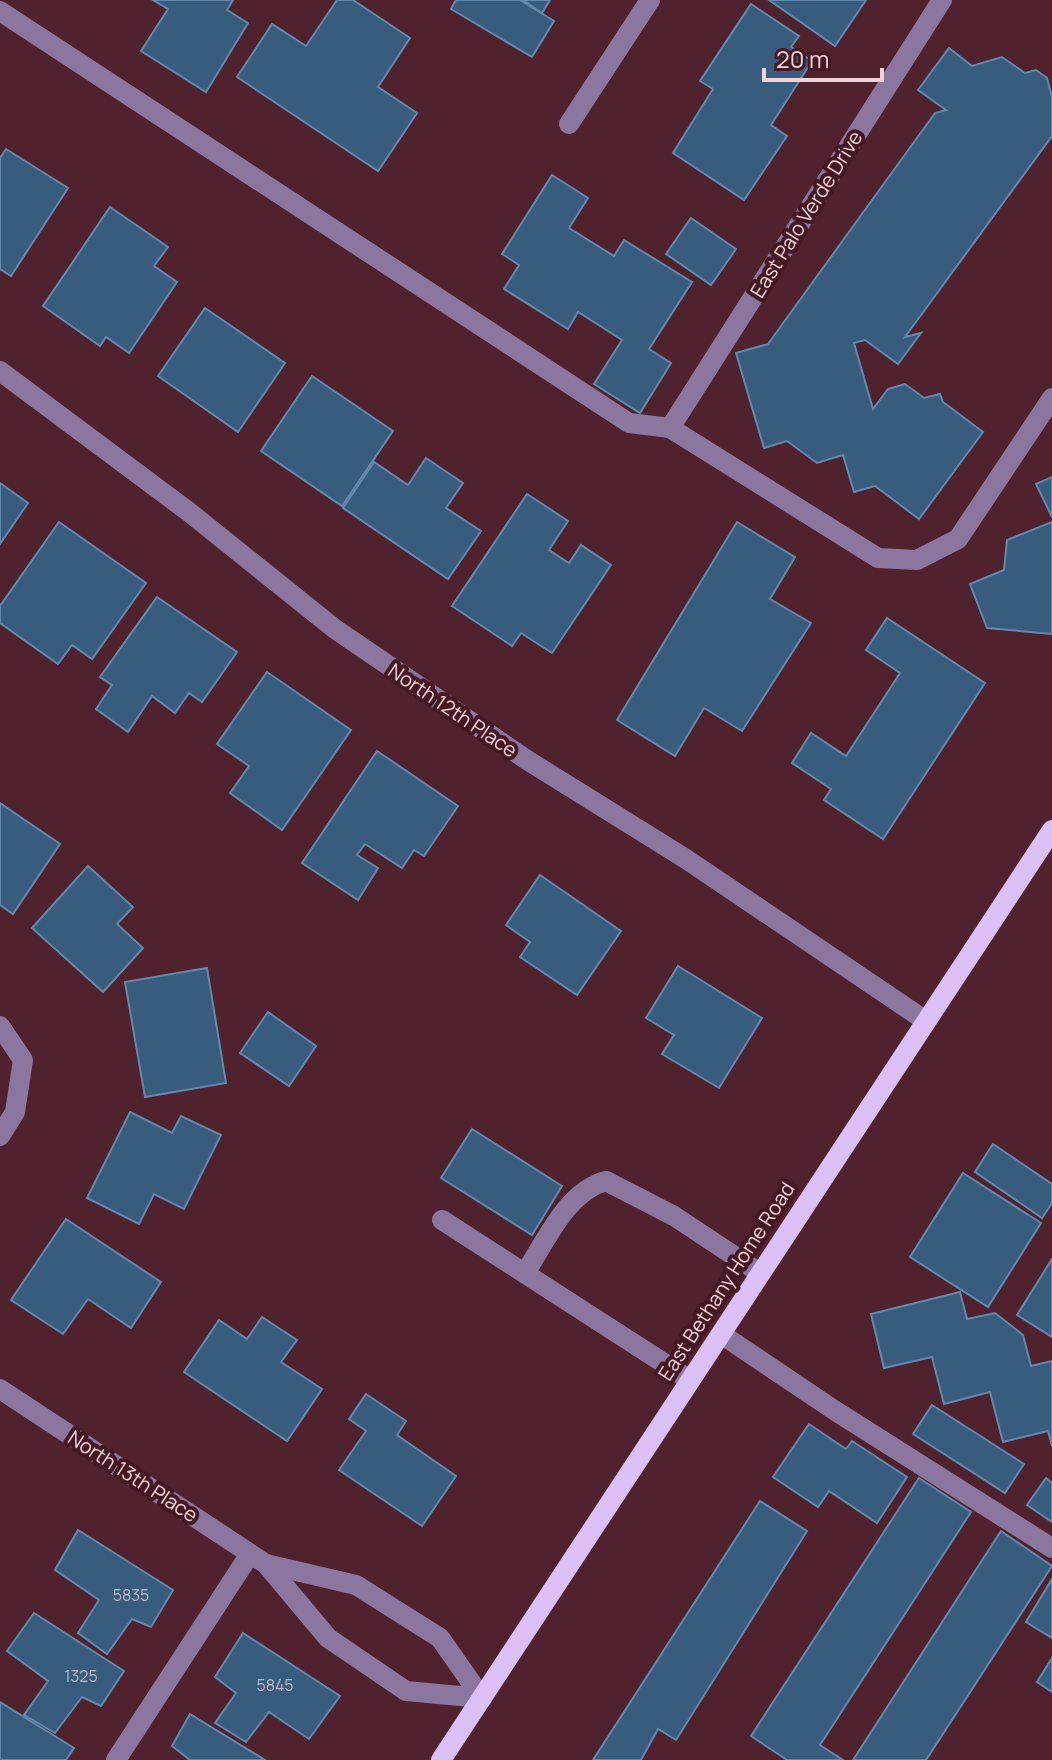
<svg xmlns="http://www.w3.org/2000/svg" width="1052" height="1760" viewBox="0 0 1052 1760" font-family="Manrope,sans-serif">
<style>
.building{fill:#375c7d;stroke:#6289ad;stroke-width:2}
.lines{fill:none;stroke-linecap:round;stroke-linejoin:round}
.minor{stroke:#8b76a0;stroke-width:20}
.major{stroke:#dac0f5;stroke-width:20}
.labels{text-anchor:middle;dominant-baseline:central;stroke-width:8;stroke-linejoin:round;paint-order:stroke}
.number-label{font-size:16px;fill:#c2b4c0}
.street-label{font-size:20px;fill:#f1d2d7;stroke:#451823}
</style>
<rect width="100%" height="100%" fill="#50222d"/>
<!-- building -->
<g class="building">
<path d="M153,0H233L227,10L248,23L206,92L141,51L168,9Z"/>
<path d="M337,0H353L410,38L378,87L417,113L378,171L237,77L272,24L306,46Z"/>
<path d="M456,0H520L554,21L532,57L451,9Z"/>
<path d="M523,0H550L542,13Z"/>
<path d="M769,0H866L835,46Z"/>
<path d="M751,4L799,36L791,47L812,61L771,125L787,136L744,200L673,153L713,89L700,81Z"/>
<path d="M949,48L972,66L1002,57L1025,73L1036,70L1047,78L1052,97V136L905,337L921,333L898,364L865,340L854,343L873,409L888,389L905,384L924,398L940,394L943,402L983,432L919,519L875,486L854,492L843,455L817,463L787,441L764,448L736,353L768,344L935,113L946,110L918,90Z"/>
<path d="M6,149L68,188L11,276L0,269V158Z"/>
<path d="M552,175L588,198L569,228L614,256L624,240L692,282L649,349L671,363L640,413L594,384L622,340L578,312L568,329L504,289L519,265L502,254Z"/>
<path d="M110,207L168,247L154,266L177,282L129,353L106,337L100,346L43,306Z"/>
<path d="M691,218L736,249L711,285L666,254Z"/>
<path d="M205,308L285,363L238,432L158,376Z"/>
<path d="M312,376L393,431L342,506L261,451Z"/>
<path d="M426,458L463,483L446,508L481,531L448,579L343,508L374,462L408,485Z"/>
<path d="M1052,477V517L1036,484Z"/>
<path d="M0,483L28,503L0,544Z"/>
<path d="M527,494L568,521L549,550L569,563L581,545L611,565L552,653L521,633L512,646L452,606Z"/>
<path d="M59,522L146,583L92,659L72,645L58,664L0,623V606Z"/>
<path d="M737,522L795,557L770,599L811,623L742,731L704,708L675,756L617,720Z"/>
<path d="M1052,522V634L987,628L970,584L1004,570L1007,540Z"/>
<path d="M157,597L237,652L202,702L189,693L175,713L152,696L128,732L96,709L112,685L100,677Z"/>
<path d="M887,618L985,683L883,839L824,800L831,789L792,763L811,733L846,756L900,673L866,650Z"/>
<path d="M267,672L351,730L282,830L230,793L249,766L217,744Z"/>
<path d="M377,751L458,806L424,856L414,850L402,868L365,844L357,855L378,868L358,900L302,863Z"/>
<path d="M0,803L60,844L13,914L0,905Z"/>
<path d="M88,866L133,907L117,924L143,948L103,992L32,928Z"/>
<path d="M540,875L621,931L577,995L520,957L530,942L506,925Z"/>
<path d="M678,966L762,1018L719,1088L662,1054L674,1035L646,1018Z"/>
<path d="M207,968L226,1083L145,1097L125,982Z"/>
<path d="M268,1012L316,1046L289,1086L240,1053Z"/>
<path d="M130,1112L172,1133L181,1116L221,1135L184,1209L154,1194L139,1224L87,1198Z"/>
<path d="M472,1129L562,1186L532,1235L441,1178Z"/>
<path d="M993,1144L1052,1184V1203L1042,1218L975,1172Z"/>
<path d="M963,1173L1041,1223L988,1307L910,1257Z"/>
<path d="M66,1219L161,1282L131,1328L88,1299L63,1334L11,1300Z"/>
<path d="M1052,1259V1337L1017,1315Z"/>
<path d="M960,1292L967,1319L995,1313L1023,1335L1031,1366L1052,1361V1446L1048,1431L1003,1442L990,1392L944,1404L932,1357L884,1368L871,1314Z"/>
<path d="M262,1317L297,1340L281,1362L322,1389L287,1441L184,1372L219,1320L247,1339Z"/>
<path d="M366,1394L406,1421L397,1435L456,1476L422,1526L339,1470L366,1431L349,1419Z"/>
<path d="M932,1405L1024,1464L1005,1493L913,1434Z"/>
<path d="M809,1424L846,1449L852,1441L907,1477L877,1523L829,1491L818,1507L773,1477Z"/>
<path d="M919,1478L971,1512L820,1745L843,1760H787L751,1736Z"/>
<path d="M1046,1478L1052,1483V1522L1027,1505Z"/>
<path d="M760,1501L807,1531L676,1740L658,1729L641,1760H593Z"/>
<path d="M78,1530L173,1590L151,1627L132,1619L107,1654L78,1633L99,1600L55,1570Z"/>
<path d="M1001,1531L1052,1566L926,1760H853Z"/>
<path d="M1052,1579V1638L1026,1622Z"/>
<path d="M34,1613L124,1671L101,1706L82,1697L55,1733L24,1715L48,1681L7,1651Z"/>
<path d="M243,1633L340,1696L309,1739L269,1712L246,1742L215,1723L236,1693L215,1677Z"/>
<path d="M1052,1658V1692L1037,1682Z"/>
<path d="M0,1702L74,1748L66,1760H0Z"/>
<path d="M190,1714L265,1760H190L172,1746Z"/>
</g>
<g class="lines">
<!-- minor -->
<g class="minor">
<path d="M0,11L629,423L670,428L878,558L917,560L958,539L1052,398"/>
<path d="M569,124L650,0"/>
<path d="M0,371L189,512L335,629L527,760L686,859L926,1021"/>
<path d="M670,428L942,0"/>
<path d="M0,1026L23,1060L15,1112L0,1136"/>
<path d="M442,1220L690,1380"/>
<path d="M525,1273C546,1241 567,1191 606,1181L674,1216L760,1273"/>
<path d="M721,1334L834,1410L1052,1548"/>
<path d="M0,1389L266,1564L328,1638L406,1691L482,1698"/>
<path d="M266,1564L356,1585L440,1638L482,1698"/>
<path d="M116,1760L250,1554"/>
</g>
<!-- major -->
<path class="major" d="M441,1760L1052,830"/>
</g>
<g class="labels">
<!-- number labels -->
<g class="number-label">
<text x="131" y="1595">5835</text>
<text x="81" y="1676">1325</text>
<text x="275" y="1685">5845</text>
</g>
<!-- street labels -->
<g class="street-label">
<text transform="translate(806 214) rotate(-58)">East Palo Verde Drive</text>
<text transform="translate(453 710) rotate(34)">North 12th Place</text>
<text transform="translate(726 1281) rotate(-57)">East Bethany Home Road</text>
<text transform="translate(133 1476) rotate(33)">North 13th Place</text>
</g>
</g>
<!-- scale -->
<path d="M764 68v12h118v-12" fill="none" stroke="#f1d2d7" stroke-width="4"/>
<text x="776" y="68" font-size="24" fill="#f1d2d7" stroke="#451823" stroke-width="6" paint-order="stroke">20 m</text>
</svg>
